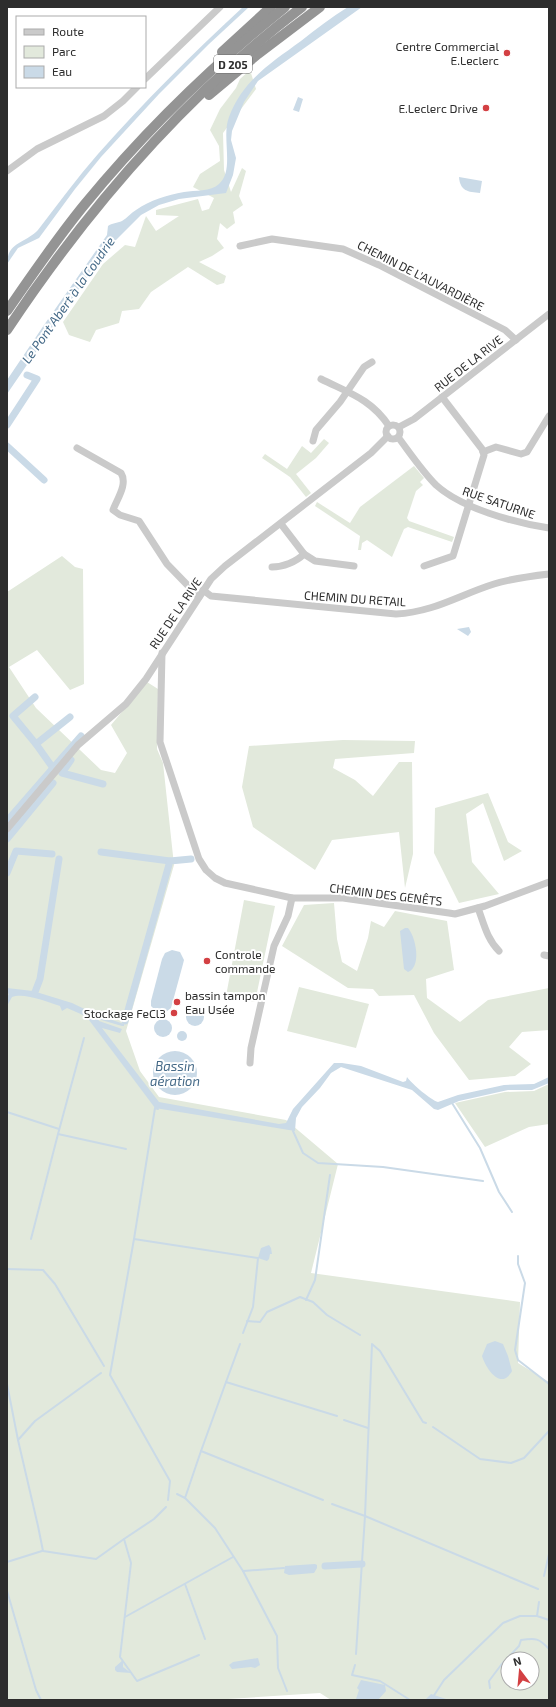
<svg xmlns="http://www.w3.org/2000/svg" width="556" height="1707" viewBox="0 0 556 1707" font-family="'Exo 2',sans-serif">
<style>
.green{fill:#e2e9dc;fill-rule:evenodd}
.water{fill:#cadae7}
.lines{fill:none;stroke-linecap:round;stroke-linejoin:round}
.stream{stroke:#cadae7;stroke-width:2}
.canal{stroke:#cadae7;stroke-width:7}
.minor{stroke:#cacaca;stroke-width:7}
.highway{stroke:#949494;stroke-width:10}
.poi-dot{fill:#d34043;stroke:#fff;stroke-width:1.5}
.labels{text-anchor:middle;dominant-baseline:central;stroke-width:4;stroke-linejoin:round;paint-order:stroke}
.shield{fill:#fff;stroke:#6c6c6c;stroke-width:1}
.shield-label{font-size:11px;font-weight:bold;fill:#2d2d2d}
.poi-label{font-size:12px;fill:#2d2d2d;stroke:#fff;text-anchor:end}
.street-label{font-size:12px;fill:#2d2d2d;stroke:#fff}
.water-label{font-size:13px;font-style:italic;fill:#446987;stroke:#fff}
</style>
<rect width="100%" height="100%" fill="#fff"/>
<!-- green -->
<g class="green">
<path d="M250,70L256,89L223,133L224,170L231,192L242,168L246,171L239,196L243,205L233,212L235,223L227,229L220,223L217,239L224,248L212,256L199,262L226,276L224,283L217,285L188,267L151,292L139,309L122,311L119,323L96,330L90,342L69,335L63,322L103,264L125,245L135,247L146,216L156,231L179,216L156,215V210L198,199L202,211L209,209L214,198L193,187L200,174L220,161L219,146L210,130L220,109L236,88L240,79Z"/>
<path d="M324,439L329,443L316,458L296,474L311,493L306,497L290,477L262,458L265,454L287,469L302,446L311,453Z"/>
<path d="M414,466L424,478L420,482L423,485L416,491L407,518L409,521L454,537L452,542L408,527L404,529L392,557L367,540L362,543L361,550H358L360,536L315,506L317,502L350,523L360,507Z"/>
<path d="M62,556L75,567L83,569L84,684L70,690L37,650L9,667L36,708L101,770L115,773L127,753L111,725L147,682L158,689L157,749L163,763L174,865L126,1031L140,1071L159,1097L286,1120L338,1164L311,1273L520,1302L518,1363L549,1382V1700H331L320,1693L212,1700H7V592ZM508,1659H532V1683H508Z"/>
<path d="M343,740L415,741L414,753L335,759L333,768L355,780L373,796L399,762H412L413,854L405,888L399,832L332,840L315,870L253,827L242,787L249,746Z"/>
<path d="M488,793L508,842L522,851L504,861L483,803L466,814L472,862L499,894L459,903L434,853L435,808Z"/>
<path d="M244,900L275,906L255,1002L226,996Z"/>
<path d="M334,903L337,939L342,962L357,971L368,938L371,921L384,927L395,911L447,921L454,970L426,979L427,998L460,1022L488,1000L549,988V1030L522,1032L509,1047L531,1064L515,1076L469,1080L434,1033L414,995L379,996L373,989L348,988L282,946L304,905Z"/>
<path d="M299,987L369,1004L356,1048L287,1031Z"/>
<path d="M549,1084V1124L529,1127L485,1147L455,1103L505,1092L534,1091Z"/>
</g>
<!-- water -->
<g class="water">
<path d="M243,7H249L209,44L159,94L101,157L75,189L39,238L18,248L7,264C7,242 26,243 38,230C58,204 77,178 98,154C144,102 192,54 243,7Z"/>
<path d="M348,7H362L258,81L244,102L232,131L231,140L236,158L233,175L226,193L179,199L159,205L141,215L105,251L7,394V380L44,325L107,235L108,226C112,223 117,223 122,221C127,218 131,213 136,210C150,200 167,195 184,192C195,190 211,192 219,184C235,170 221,137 229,117C243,80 271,63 301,41C316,29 332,17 348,7Z"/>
<path d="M298,97L303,99L299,112L293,110Z"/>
<path d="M459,177L482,181L480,193C468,192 460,191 459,177Z"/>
<path d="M469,627L471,632L468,636L457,629Z"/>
<path d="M405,928H408C415,936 420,959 413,968C412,970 410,971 408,972L404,969L400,931Z"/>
<path d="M172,950L180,952L184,960L183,964L171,1008L166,1012L160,1013L155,1010L151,1006V1001L162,959L165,953Z"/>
<path d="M7,988L33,991L72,1003L95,1014L124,1024V1026H122L98,1019L99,1021L122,1029L120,1033L102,1028L159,1102L279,1124L286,1123L293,1109L334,1063H342L361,1066L403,1082L406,1081L407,1077C412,1084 431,1100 438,1102L458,1095L504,1085L534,1084L549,1077V1083L532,1090H508L459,1101L438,1110L434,1109L412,1090L341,1067L331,1073L320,1088L302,1107L296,1118L295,1131L155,1108L89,1020L83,1015L67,1008L62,1011L60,1006C49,1002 23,992 12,997L7,1006V997L9,994L7,993Z"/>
<circle cx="195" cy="1017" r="9"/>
<circle cx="163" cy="1028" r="9"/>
<circle cx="182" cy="1036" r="5"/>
<circle cx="175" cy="1073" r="22"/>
<path d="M269,1245L271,1248L272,1254H270L269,1259L267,1261L258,1258L261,1248Z"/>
<path d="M495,1341L503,1344L508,1356L512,1371C501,1391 486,1369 482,1356L487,1344Z"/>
<path d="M315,1564L317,1565V1568L314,1573L289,1575L284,1573L285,1566Z"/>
<path d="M258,1658L260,1665L255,1668L251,1667L232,1669L229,1665L233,1662Z"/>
<path d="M123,1660V1667L131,1673L117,1672L115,1670V1667Z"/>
<path d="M361,1680L385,1685L386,1691L378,1700H352L356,1699L359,1690L357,1688Z"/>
<path d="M431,1694L449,1700H425Z"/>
</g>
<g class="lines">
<!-- stream -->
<g class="stream">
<path d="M452,1103L480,1148L499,1192L512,1212"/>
<path d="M7,1112L59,1129"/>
<path d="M293,1131L303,1153L318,1163L383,1167L483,1181"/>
<path d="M58,1134L84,1038"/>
<path d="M31,1239L58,1134L126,1149"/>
<path d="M134,1239L155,1108L158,1109"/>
<path d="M518,1256V1264L525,1283L515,1350L518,1360L549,1384"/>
<path d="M7,1269L43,1270L55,1284L104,1366"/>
<path d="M306,1300L315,1280L330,1175"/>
<path d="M247,1321L260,1322L267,1312L300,1297L313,1302L327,1315L360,1335"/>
<path d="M101,1373L35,1421L18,1440L38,1526L43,1551L96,1559L124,1539"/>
<path d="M226,1382L240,1344"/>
<path d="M7,1384L18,1440"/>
<path d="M344,1420L368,1428"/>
<path d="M433,1427L480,1459L511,1463L524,1458L549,1431"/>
<path d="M177,1494L185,1498L201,1451"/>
<path d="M185,1498L215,1528L243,1571L284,1568"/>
<path d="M168,1500L170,1481L110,1375L134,1239L258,1258L253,1307L243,1333"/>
<path d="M323,1500L201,1451L226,1382L337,1416"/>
<path d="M332,1504L365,1516L372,1344L380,1351L423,1422L426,1423"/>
<path d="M166,1507L154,1519L124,1539L131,1563L120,1657L137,1681L199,1655"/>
<path d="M7,1562L42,1551"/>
<path d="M243,1571L277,1636L278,1668L287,1691"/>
<path d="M544,1576L549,1554"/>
<path d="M185,1584L205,1639"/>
<path d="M7,1591L36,1690L41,1700"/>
<path d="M539,1602L537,1616L549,1620"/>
<path d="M125,1617L233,1557"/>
<path d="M356,1654L365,1516L538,1589"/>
<path d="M355,1665L352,1675L380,1681L410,1700"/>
<path d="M490,1688L489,1681L501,1665L519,1646L521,1640C536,1638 539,1638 549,1649"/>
<path d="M431,1700L444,1680L503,1623L520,1616H537"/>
</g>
<!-- canal -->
<g class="canal">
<path d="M7,425L37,379L27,375"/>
<path d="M7,446L44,480"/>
<path d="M35,697L13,716L36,744L70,717"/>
<path d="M36,744L53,768L81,736"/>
<path d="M71,760L62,773L103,784"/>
<path d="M7,821L53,768"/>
<path d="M7,839L53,783"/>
<path d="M101,852L170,861"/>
<path d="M7,873L16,851L52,854"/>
<path d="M35,992L40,979L59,859"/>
<path d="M125,1021L170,861L191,859"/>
<path d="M325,1566L362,1564"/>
</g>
<!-- minor -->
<g class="minor">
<path d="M145,79L220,7"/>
<path d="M7,171L37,149L104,116L123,101L137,87"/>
<path d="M240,246L272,239L343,249L379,265L505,330L516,340"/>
<path d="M321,379C349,393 371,399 389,426"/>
<circle cx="393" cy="432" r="7"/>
<path d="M399,427L414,419L549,314"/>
<path d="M398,437C410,453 422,471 436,485C461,508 515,523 549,528"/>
<path d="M313,441L316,430L340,402L364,367L372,362"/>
<path d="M77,448L121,473C128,484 117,499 113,510L120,515L139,521L167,564L199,597"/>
<path d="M483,452L496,447L521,454L527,452L549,416"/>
<path d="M281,524L304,554L315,561L354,566"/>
<path d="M424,566L453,556L484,455L482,449L442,397"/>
<path d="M272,567C283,567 296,562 304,554"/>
<path d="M203,590L211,596L396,614C434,612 459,595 494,584C511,579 531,576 549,574"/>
<path d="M162,653L160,742L199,859L206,870L215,878L225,883L292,898H343L449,913L455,914L485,906L549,882"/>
<path d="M7,829L78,745L126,704L146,679L211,579L225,566L371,453L388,436"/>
<path d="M478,908C484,924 487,939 499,951"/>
<path d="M544,955L549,956"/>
<path d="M250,1063L251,1048L274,946L288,916L292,898"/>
</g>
<!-- highway -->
<g class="highway">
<path d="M222,52L271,7"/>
<path d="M209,95L258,54L320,7"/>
<path d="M7,311C32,275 57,238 85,204C145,131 212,66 285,7"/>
<path d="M7,330C88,208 185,96 302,7"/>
</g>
</g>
<!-- markers -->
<g class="poi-dot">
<circle cx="507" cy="53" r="4"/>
<circle cx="486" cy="108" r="4"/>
<circle cx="207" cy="961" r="4"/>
<circle cx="177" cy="1002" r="4"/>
<circle cx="174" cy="1013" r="4"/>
</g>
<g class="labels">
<!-- shield labels -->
<rect class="shield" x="214" y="55" width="38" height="18" rx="3"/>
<g class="shield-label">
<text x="233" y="64">D 205</text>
</g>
<!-- poi labels -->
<g class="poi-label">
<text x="499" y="46">Centre Commercial<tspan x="499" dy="14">E.Leclerc</tspan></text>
<text x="478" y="108">E.Leclerc Drive</text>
<text x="215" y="954" text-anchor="start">Controle<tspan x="215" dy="14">commande</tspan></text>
<text x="185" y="995" text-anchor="start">bassin tampon<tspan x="185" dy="14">Eau Usée</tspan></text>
<text x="166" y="1013">Stockage FeCl3</text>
</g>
<!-- street labels -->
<g class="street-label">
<text transform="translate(421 275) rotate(27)">CHEMIN DE L'AUVARDIÈRE</text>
<text transform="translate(468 363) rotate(-38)">RUE DE LA RIVE</text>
<text transform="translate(499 502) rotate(19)">RUE SATURNE</text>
<text transform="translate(355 598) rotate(4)">CHEMIN DU RETAIL</text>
<text transform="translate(175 613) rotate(-56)">RUE DE LA RIVE</text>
<text transform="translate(386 894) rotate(7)">CHEMIN DES GENÊTS</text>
</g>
<!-- water labels -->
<g class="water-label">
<text transform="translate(68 300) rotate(-55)">Le Pont Abert à la Coudrie</text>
<text x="175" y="1066">Bassin<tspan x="175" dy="15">aération</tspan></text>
</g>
</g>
<!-- border -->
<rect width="556" height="1707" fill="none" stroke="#2d2d2d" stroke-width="16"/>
<!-- legend -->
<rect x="16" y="16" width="130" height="72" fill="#ffffff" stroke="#ababab"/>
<rect x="24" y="29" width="20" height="6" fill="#cacaca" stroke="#ababab"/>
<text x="52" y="36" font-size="12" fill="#2d2d2d">Route</text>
<rect x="24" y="46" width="20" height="12" fill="#e2e9dc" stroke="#ababab"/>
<text x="52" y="56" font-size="12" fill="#2d2d2d">Parc</text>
<rect x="24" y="66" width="20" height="12" fill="#cadae7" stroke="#ababab"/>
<text x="52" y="76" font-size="12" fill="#2d2d2d">Eau</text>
<!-- north arrow -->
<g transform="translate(520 1671) rotate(344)"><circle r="19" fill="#ffffff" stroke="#ababab"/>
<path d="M0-3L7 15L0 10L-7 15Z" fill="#d34043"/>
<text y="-6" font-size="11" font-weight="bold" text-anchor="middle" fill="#2d2d2d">N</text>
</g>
</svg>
